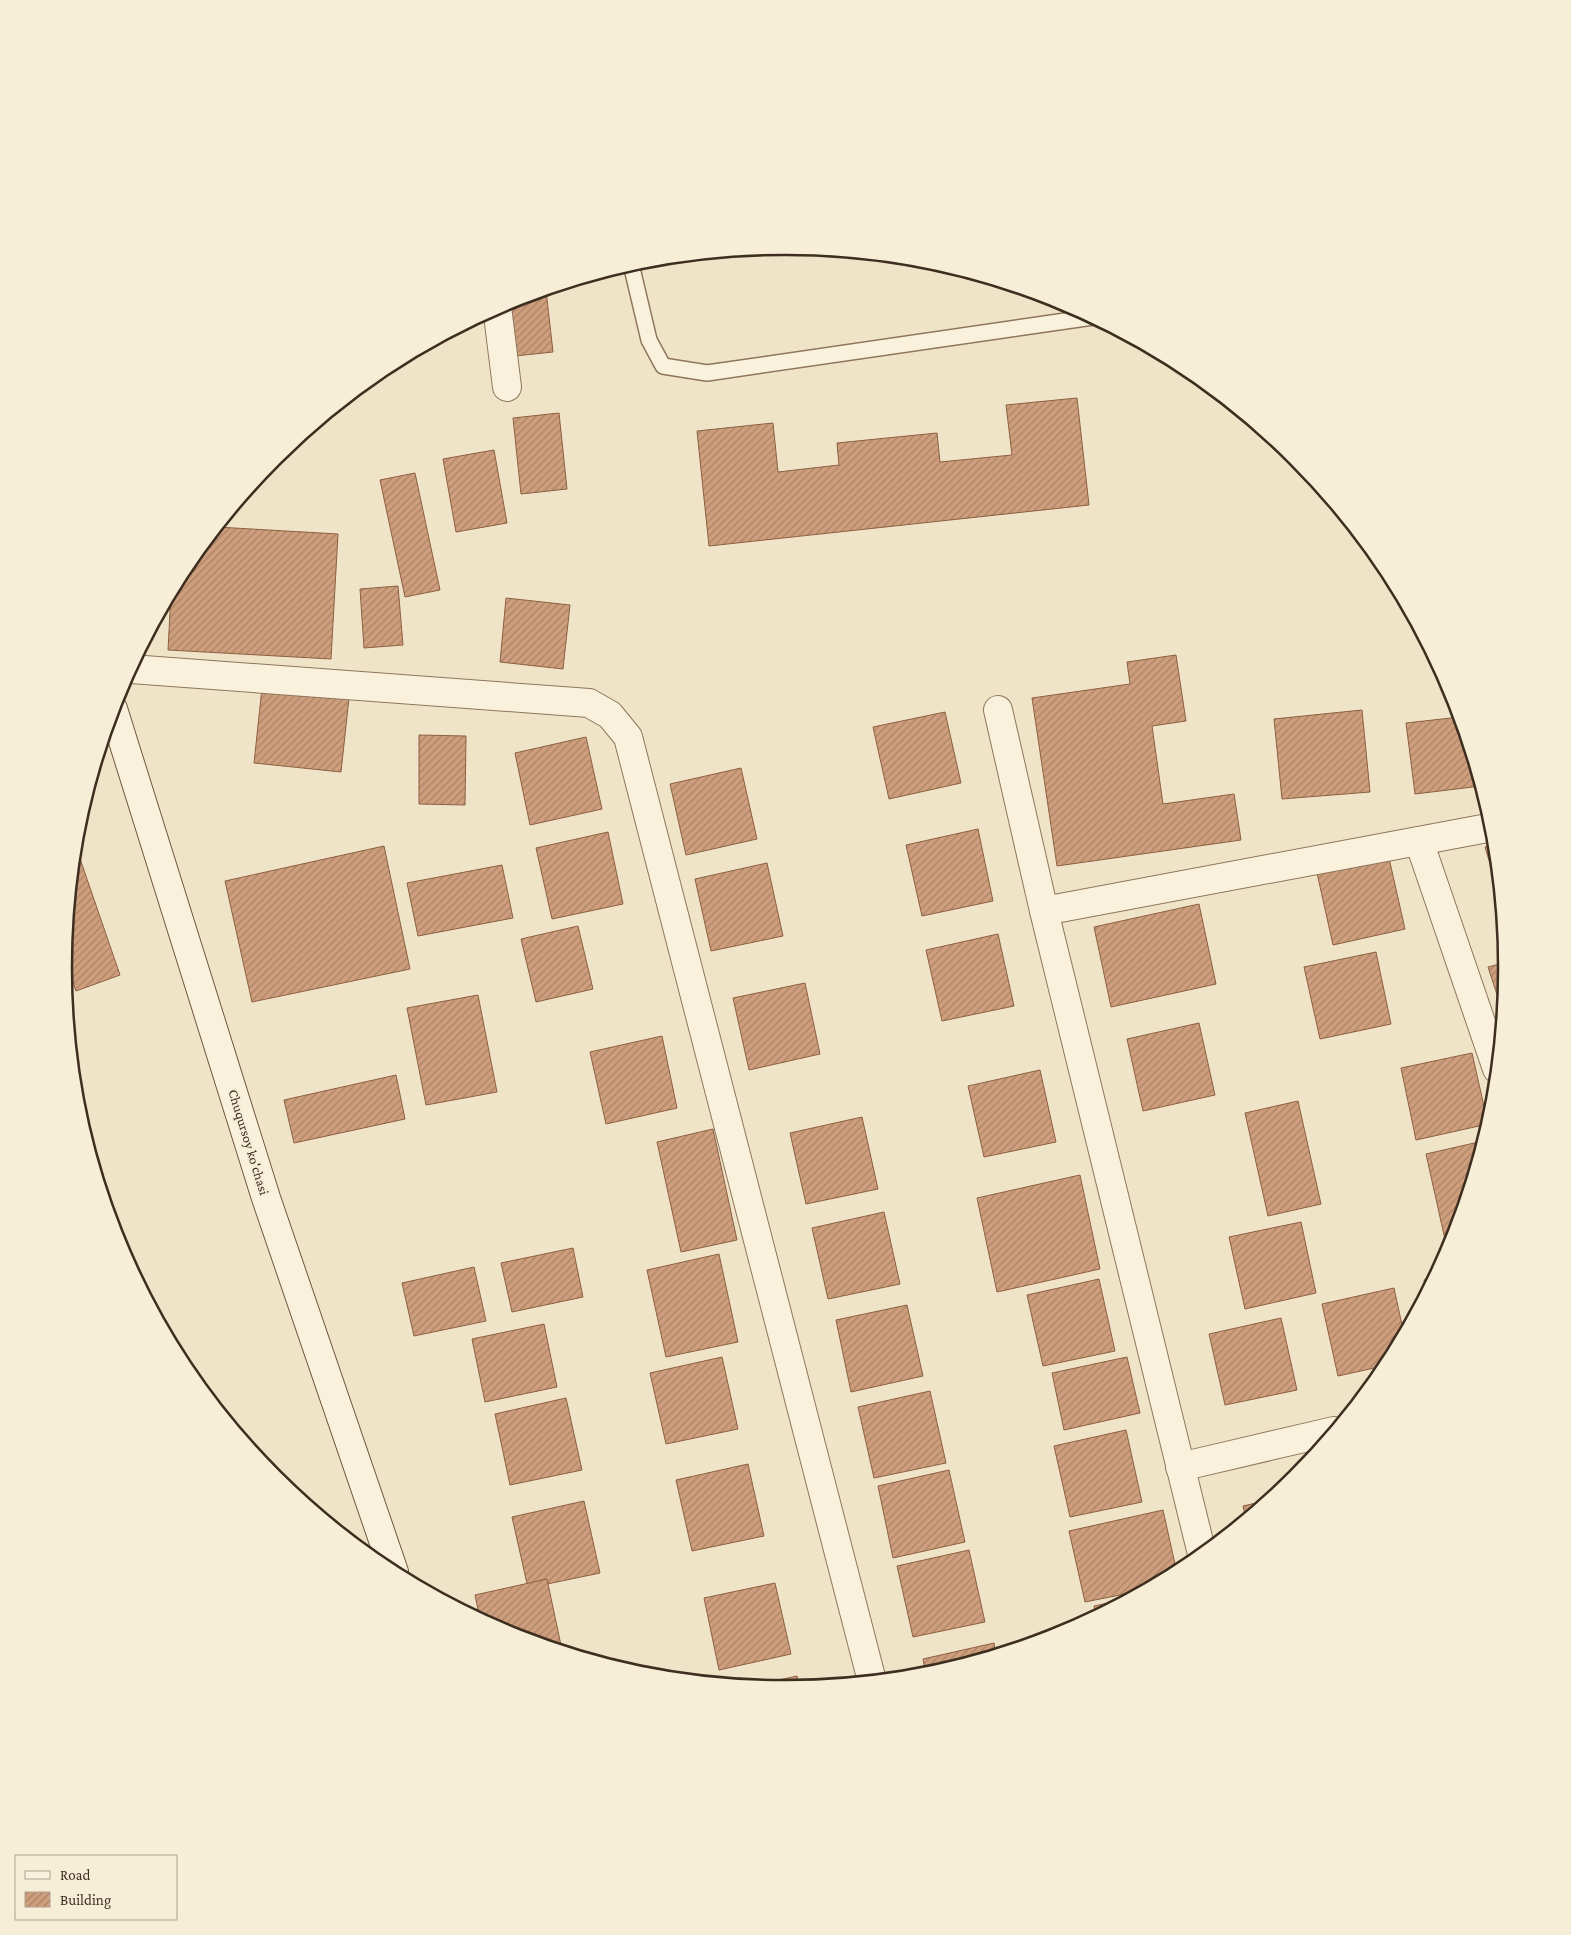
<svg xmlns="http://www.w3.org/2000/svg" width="1571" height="1935" viewBox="0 0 1571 1935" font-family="'Crimson Pro',serif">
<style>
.building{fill:url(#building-hatch);stroke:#8d5f41}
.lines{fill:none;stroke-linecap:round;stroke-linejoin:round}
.lane-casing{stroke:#8d765c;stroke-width:18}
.street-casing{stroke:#8d765c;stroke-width:30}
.secondary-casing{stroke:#6f573f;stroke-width:30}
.lane{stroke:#faf1dc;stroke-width:15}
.street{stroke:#faf1dc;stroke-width:28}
.secondary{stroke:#faf1dc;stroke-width:28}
.labels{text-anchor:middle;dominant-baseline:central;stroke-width:4.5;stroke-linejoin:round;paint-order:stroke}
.street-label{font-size:14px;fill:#3d2e20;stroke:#f7eed8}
.rim{fill:none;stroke:#3d2e20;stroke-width:2.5}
</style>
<defs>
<pattern id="building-hatch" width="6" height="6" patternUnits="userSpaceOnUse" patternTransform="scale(1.25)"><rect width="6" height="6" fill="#cf9f7d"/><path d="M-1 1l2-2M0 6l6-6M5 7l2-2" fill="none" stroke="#a98266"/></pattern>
</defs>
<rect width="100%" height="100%" fill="#f0e4c8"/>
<!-- building -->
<g class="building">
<path d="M546,290L553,352L515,356L509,301Z"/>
<path d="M1077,398L1089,505L709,546L697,431L773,423L778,472L839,465L837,443L937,433L940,462L1012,455L1006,405Z"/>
<path d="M559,413L567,489L521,494L513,418Z"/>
<path d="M494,450L507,523L456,532L443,459Z"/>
<path d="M415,473L440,590L405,597L380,480Z"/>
<path d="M217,527L338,534L331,659L168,650L171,593L186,566Z"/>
<path d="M398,586L403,645L364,648L360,589Z"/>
<path d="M506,598L570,605L563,669L500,662Z"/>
<path d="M1176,655L1186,721L1152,726L1163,804L1234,794L1241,840L1057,866L1032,698L1130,684L1127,662Z"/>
<path d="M262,688L349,698L341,772L254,763Z"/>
<path d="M1362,710L1370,792L1282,799L1274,719Z"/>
<path d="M945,712L961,783L889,799L873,727Z"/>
<path d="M1460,717L1481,786L1415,794L1406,723Z"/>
<path d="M419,735L466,736L465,805L419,804Z"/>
<path d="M586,737L602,809L530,825L515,753Z"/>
<path d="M741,768L757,839L686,855L670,784Z"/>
<path d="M978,829L993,901L922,916L906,845Z"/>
<path d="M608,832L623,904L552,919L536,848Z"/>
<path d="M1495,844L1500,898L1485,847Z"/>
<path d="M384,846L410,969L252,1002L225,881Z"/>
<path d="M76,847L120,975L76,991L65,959Z"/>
<path d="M1389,858L1405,929L1333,945L1317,873Z"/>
<path d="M767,863L783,936L711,951L695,879Z"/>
<path d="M502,865L513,918L418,936L407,883Z"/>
<path d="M1199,904L1216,984L1111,1007L1094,927Z"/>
<path d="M578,926L593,989L536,1002L521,939Z"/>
<path d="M998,934L1014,1006L942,1021L926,950Z"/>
<path d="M1376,952L1391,1024L1320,1039L1304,967Z"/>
<path d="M1507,962V968L1503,1013L1488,967Z"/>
<path d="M805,983L820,1054L749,1070L733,998Z"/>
<path d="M478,995L497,1092L426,1105L407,1008Z"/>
<path d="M1199,1023L1215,1095L1143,1111L1127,1039Z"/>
<path d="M662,1036L677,1108L606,1124L590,1052Z"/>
<path d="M1472,1053L1488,1124L1416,1140L1401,1068Z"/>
<path d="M1040,1070L1056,1142L984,1157L968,1086Z"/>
<path d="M396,1075L405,1119L294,1143L284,1100Z"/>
<path d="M1298,1101L1321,1204L1268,1216L1245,1113Z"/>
<path d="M862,1117L878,1189L806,1204L790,1133Z"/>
<path d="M713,1129L737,1240L681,1252L657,1142Z"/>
<path d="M1483,1141L1452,1244L1448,1253L1426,1154Z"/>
<path d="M1080,1175L1100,1269L997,1292L977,1198Z"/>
<path d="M884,1212L900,1284L828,1299L812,1228Z"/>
<path d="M1301,1222L1316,1293L1245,1309L1229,1237Z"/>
<path d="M573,1248L583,1297L512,1312L501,1263Z"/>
<path d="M719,1254L738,1342L666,1357L647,1270Z"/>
<path d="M474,1267L486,1321L414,1336L402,1283Z"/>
<path d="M1434,1277L1427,1292L1424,1280Z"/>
<path d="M1099,1279L1115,1351L1043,1366L1027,1295Z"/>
<path d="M1394,1288L1404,1334L1388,1365L1338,1376L1322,1304Z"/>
<path d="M907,1305L923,1376L851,1392L836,1320Z"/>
<path d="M1281,1318L1297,1390L1225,1405L1209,1334Z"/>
<path d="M544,1324L557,1387L485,1402L472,1339Z"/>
<path d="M722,1357L738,1429L666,1444L650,1373Z"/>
<path d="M1127,1357L1140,1413L1064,1430L1052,1373Z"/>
<path d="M930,1391L946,1463L874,1478L858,1407Z"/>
<path d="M566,1398L582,1470L510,1485L495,1414Z"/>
<path d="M1126,1430L1142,1502L1070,1517L1054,1446Z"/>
<path d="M748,1464L764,1536L692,1551L676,1480Z"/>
<path d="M949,1470L965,1542L893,1558L878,1486Z"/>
<path d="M1269,1500L1246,1519L1243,1506Z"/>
<path d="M584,1501L600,1573L528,1588L512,1517Z"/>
<path d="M1163,1510L1177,1573L1145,1590L1085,1602L1069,1531Z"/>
<path d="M969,1550L985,1622L913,1637L897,1566Z"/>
<path d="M547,1579L562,1650L509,1634L480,1619L475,1595Z"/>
<path d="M775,1583L791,1654L719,1670L704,1598Z"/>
<path d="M1127,1599L1096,1616L1094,1606Z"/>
<path d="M994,1643L996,1654L926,1675L923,1659Z"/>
<path d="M797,1676L800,1688L785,1689L751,1686Z"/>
</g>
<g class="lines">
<!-- lane casing -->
<g class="lane-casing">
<path id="lane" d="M631,264L649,340L663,366L707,373L1093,317"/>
</g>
<!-- street casing -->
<g class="street-casing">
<g id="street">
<path d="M497,307L507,387"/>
<path d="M131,669L589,703L610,715L628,737L872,1681"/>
<path d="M998,710L1044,911L1202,1554"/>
<path d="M1419,841L1497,1069"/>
<path d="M1044,911L1493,827"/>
<path d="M1180,1467L1334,1431"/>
</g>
</g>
<!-- secondary casing -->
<g class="secondary-casing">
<path id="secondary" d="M113,709L266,1198L394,1572"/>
</g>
<!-- lane -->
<use href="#lane" class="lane"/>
<!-- street -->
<use href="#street" class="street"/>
<!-- secondary -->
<use href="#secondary" class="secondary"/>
</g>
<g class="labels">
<!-- street labels -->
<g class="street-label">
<text transform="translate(249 1142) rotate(73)">Chuqursoy ko'chasi</text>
</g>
</g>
<!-- crop -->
<path d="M0 0H1571V1935H0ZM784 255H786A712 712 0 0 1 1498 967V968A712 712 0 0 1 786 1680H784A712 712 0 0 1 72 968V967A712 712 0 0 1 784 255Z" fill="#f7eed8" fill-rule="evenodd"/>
<path class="rim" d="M784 255H786A712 712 0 0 1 1498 967V968A712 712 0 0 1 786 1680H784A712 712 0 0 1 72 968V967A712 712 0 0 1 784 255Z"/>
<!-- legend -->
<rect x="15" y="1855" width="162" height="65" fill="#f7eed8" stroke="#ada18e"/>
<rect x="25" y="1871" width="25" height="8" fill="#faf1dc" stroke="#ada18e"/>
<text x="60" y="1880" font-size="15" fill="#3d2e20">Road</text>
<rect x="25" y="1892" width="25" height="15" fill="url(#building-hatch)" stroke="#ada18e"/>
<text x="60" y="1905" font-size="15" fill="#3d2e20">Building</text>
</svg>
